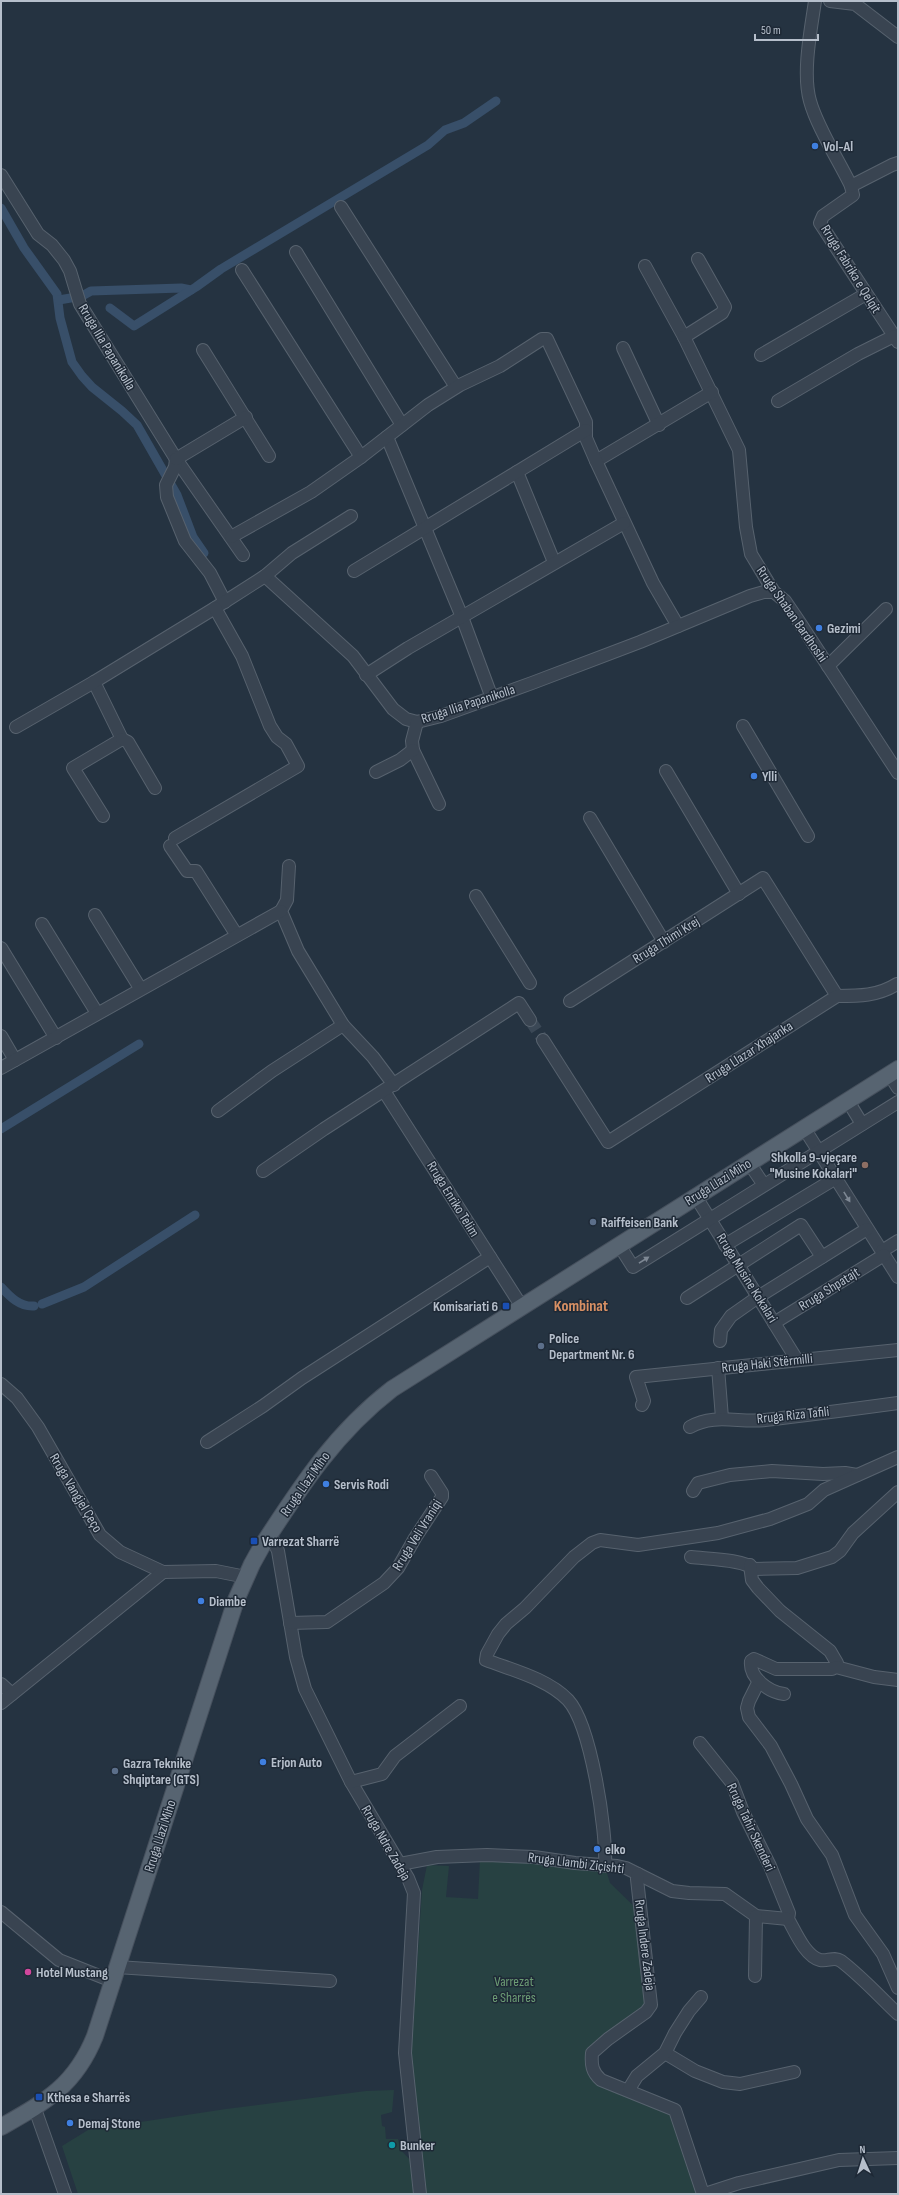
<svg xmlns="http://www.w3.org/2000/svg" width="899" height="2195" viewBox="0 0 899 2195" font-family="'Sofia Sans Condensed',sans-serif">
<style>
.green{fill:#274142}
.lines{fill:none;stroke-linecap:round;stroke-linejoin:round}
.canal{stroke:#384f69;stroke-width:9}
.minor-tunnel{stroke:#3b4856;stroke-width:12;stroke-dasharray:12 6;stroke-linecap:butt}
.minor-casing{stroke:#57626e;stroke-width:14}
.major-casing{stroke:#46505d;stroke-width:18}
.minor{stroke:#394451;stroke-width:12}
.major{stroke:#576471;stroke-width:16}
.oneway{fill:#7e8894}
.shop-dot{fill:#3f7fe0;stroke:#1e2936;stroke-width:1.5}
.education-dot{fill:#8d6e63;stroke:#1e2936;stroke-width:1.5}
.service-dot{fill:#5c6f8a;stroke:#1e2936;stroke-width:1.5}
.transit-dot{fill:#1a4fb4;stroke:#1e2936;stroke-width:1.5}
.hotel-dot{fill:#d1479c;stroke:#1e2936;stroke-width:1.5}
.culture-dot{fill:#0f9aa8;stroke:#1e2936;stroke-width:1.5}
.labels{text-anchor:middle;dominant-baseline:central;stroke-width:3;stroke-linejoin:round;paint-order:stroke}
.poi-label{font-size:14px;font-weight:bold;fill:#b6bfcb;stroke:#1e2936;text-anchor:start}
.street-label{font-size:14px;fill:#b6bfcb;stroke:#1e2936}
.park-label{font-size:14px;fill:#6d9d75;stroke:#1e2936}
.quarter-label{font-size:16px;font-weight:bold;fill:#d89064;stroke:#1e2936}
</style>
<rect width="100%" height="100%" fill="#253341"/>
<!-- green -->
<g class="green">
<path d="M480,1859L530,1861L606,1870L610,1883L639,1911L648,2005L594,2045L587,2068L672,2111L701,2194H425L411,2057L422,1890L427,1865L449,1866L446,1897L478,1899Z"/>
<path d="M394,2090L392,2112L381,2115L382,2126L385,2127L386,2139H398L400,2149L411,2161L415,2194H78L62,2146L88,2130L226,2109L366,2091Z"/>
</g>
<g class="lines">
<!-- canal -->
<g class="canal">
<path d="M1,208L24,248L57,294L60,318L72,362L82,376L92,387L122,411L137,425L177,495L193,537L204,553"/>
<path d="M59,300L82,296L91,291L181,288L191,290"/>
<path d="M110,308L134,326L196,287L221,269L428,145L445,130L464,123L496,101"/>
<path d="M1,1129L139,1044"/>
<path d="M1,1287C10,1297 20,1307 34,1306"/>
<path d="M42,1304L84,1287L195,1215"/>
</g>
<!-- minor-tunnel -->
<path class="minor-tunnel" d="M530,1020L543,1040"/>
<!-- minor casing -->
<g class="minor-casing">
<g id="minor">
<path d="M815,1C811,29 802,73 810,101C817,127 839,161 851,186L853,195L823,216L820,223L898,342"/>
<path d="M830,1L855,4L898,37"/>
<path d="M1,175L38,234L52,245L64,260L70,271L80,304L176,459L243,555"/>
<path d="M851,186L892,165L898,163"/>
<path d="M341,207L456,387"/>
<path d="M296,252L402,425"/>
<path d="M645,266L684,337L739,450L746,527L751,554L774,592L785,601L800,623L898,773"/>
<path d="M242,270L361,457"/>
<path d="M684,337L722,313L725,307L698,259"/>
<path d="M623,348L659,425"/>
<path d="M203,350L269,456"/>
<path d="M761,355L866,294"/>
<path d="M778,401L858,354L894,336"/>
<path d="M387,437L462,617L492,698"/>
<path d="M176,459L175,467L166,485L167,497L185,541L210,573L225,602"/>
<path d="M176,459L246,417"/>
<path d="M596,461L712,392"/>
<path d="M517,472L554,562"/>
<path d="M231,537L311,492L361,457L428,405L460,385L500,366L542,339H547L586,422V438L596,461L653,583L678,626"/>
<path d="M354,571L586,430"/>
<path d="M265,576L353,656L393,709L406,719L417,722L441,716L532,683L640,642L750,596L764,592H774"/>
<path d="M828,666L886,609"/>
<path d="M366,675L408,648L624,523"/>
<path d="M94,682L122,739L73,768L103,816"/>
<path d="M417,722L412,741L413,750L439,804"/>
<path d="M743,726L808,836"/>
<path d="M16,727L94,682L215,608L265,576L292,553L351,516"/>
<path d="M122,739L128,742L155,788"/>
<path d="M666,771L739,894"/>
<path d="M376,772L400,760L413,750"/>
<path d="M590,818L664,942"/>
<path d="M175,838L298,766L286,744L277,737L270,726L242,656L215,608"/>
<path d="M170,846L187,871H196L236,934"/>
<path d="M289,866L287,900L281,911L298,951L343,1025L373,1057L394,1085"/>
<path d="M476,896L530,983"/>
<path d="M95,915L140,988"/>
<path d="M42,924L97,1013"/>
<path d="M1,948L56,1038"/>
<path d="M570,1001L763,878L837,996"/>
<path d="M1,1036L15,1060"/>
<path d="M543,1040L608,1142L837,996C859,996 878,996 897,984"/>
<path d="M1,1068L281,911"/>
<path d="M889,1074L898,1088"/>
<path d="M384,1091L522,1307"/>
<path d="M848,1101L862,1124"/>
<path d="M218,1111L272,1071L343,1025"/>
<path d="M804,1128L898,1277"/>
<path d="M749,1163L764,1185"/>
<path d="M263,1171L324,1129L519,1003L530,1020"/>
<path d="M696,1197L797,1360"/>
<path d="M619,1245L633,1267L898,1102"/>
<path d="M725,1245L836,1178"/>
<path d="M882,1251L898,1241"/>
<path d="M687,1298L801,1225L822,1257"/>
<path d="M774,1323L884,1255"/>
<path d="M720,1341L721,1330L731,1316L758,1297L867,1229"/>
<path d="M718,1368L722,1418"/>
<path d="M1,1384L17,1398L38,1427L100,1535L120,1552L163,1572L216,1571L246,1577"/>
<path d="M642,1405L644,1401L636,1377L898,1350"/>
<path d="M690,1427C714,1413 739,1423 765,1420C809,1415 854,1409 898,1403"/>
<path d="M207,1442L263,1406L302,1378L490,1257"/>
<path d="M693,1491L698,1483L730,1475L772,1471L823,1474L845,1473L857,1475"/>
<path d="M270,1533L278,1551L296,1657L305,1689L351,1782L408,1878L414,1893L405,2053L420,2194"/>
<path d="M691,1557C707,1559 743,1559 754,1569L797,1568L832,1557L840,1551L853,1533L898,1492"/>
<path d="M750,1565L752,1580L758,1588L780,1611L830,1651L837,1663L836,1667"/>
<path d="M290,1623L327,1622L384,1583L398,1568L415,1538L442,1497V1493L431,1476"/>
<path d="M759,1681L749,1701L747,1708L749,1717L771,1746L791,1784L807,1819L832,1855L855,1915L883,1954L898,1988"/>
<path d="M1,1684L12,1694"/>
<path d="M784,1694C769,1692 749,1678 751,1661L754,1659L776,1669H832L836,1667L874,1677L898,1680"/>
<path d="M1,1703L163,1572"/>
<path d="M700,1743L732,1783L743,1812L770,1866L789,1913L788,1919C795,1931 805,1956 820,1960C827,1962 834,1956 841,1961C862,1977 879,1996 898,2014"/>
<path d="M351,1782L382,1774L395,1756L460,1706"/>
<path d="M400,1864L437,1857L487,1855L534,1857L575,1863L617,1866L626,1868L672,1891L689,1893L725,1894L756,1916L788,1919"/>
<path d="M605,1866C607,1831 591,1725 568,1700C548,1679 512,1670 486,1660L487,1654L498,1634L506,1624L525,1608L574,1557L592,1543L600,1540L638,1545L718,1533L770,1519L808,1504L824,1490L898,1457"/>
<path d="M638,1874L637,1879L651,2005L646,2012L608,2039L592,2053C591,2065 592,2072 601,2080L675,2110L703,2194"/>
<path d="M1,1912L59,1960L112,1981"/>
<path d="M117,1967L330,1981"/>
<path d="M755,1976L756,1916"/>
<path d="M665,2053L695,2071L723,2082L740,2084L794,2072"/>
<path d="M629,2089L637,2076L665,2053L675,2033L689,2011L701,1997"/>
<path d="M35,2109L65,2194"/>
<path d="M705,2194L739,2183L839,2160L898,2158"/>
</g>
</g>
<!-- major casing -->
<g class="major-casing">
<path id="major" d="M1,2127C45,2102 75,2086 95,2036L236,1600L252,1564L262,1546C301,1486 335,1433 392,1389L898,1069"/>
</g>
<!-- minor -->
<use href="#minor" class="minor"/>
<!-- major -->
<use href="#major" class="major"/>
</g>
<!-- one-way arrows -->
<defs><path id="oneway-solid" d="M-6-.8H1V-3.2L6.5 0L1 3.2V.8H-6Z"/></defs>
<g class="oneway">
<use href="#oneway-solid" transform="translate(847 1197) rotate(58)"/>
<use href="#oneway-solid" transform="translate(644 1260) rotate(-32)"/>
</g>
<!-- markers -->
<g class="shop-dot">
<circle cx="815" cy="146" r="4"/>
<circle cx="819" cy="628" r="4"/>
<circle cx="754" cy="776" r="4"/>
<circle cx="326" cy="1484" r="4"/>
<circle cx="201" cy="1601" r="4"/>
<circle cx="263" cy="1762" r="4"/>
<circle cx="597" cy="1849" r="4"/>
<circle cx="70" cy="2123" r="4"/>
</g>
<circle class="education-dot" cx="865" cy="1165" r="4"/>
<g class="service-dot">
<circle cx="593" cy="1222" r="4"/>
<circle cx="541" cy="1346" r="4"/>
<circle cx="115" cy="1771" r="4"/>
</g>
<g class="transit-dot">
<rect x="502" y="1302" width="8" height="8" rx="2"/>
<rect x="250" y="1537" width="8" height="8" rx="2"/>
<rect x="35" y="2093" width="8" height="8" rx="2"/>
</g>
<circle class="hotel-dot" cx="28" cy="1972" r="4"/>
<circle class="culture-dot" cx="392" cy="2145" r="4"/>
<g class="labels">
<!-- poi labels -->
<g class="poi-label">
<text x="823" y="146">Vol-Al</text>
<text x="827" y="628">Gezimi</text>
<text x="762" y="776">Ylli</text>
<text x="857" y="1157" text-anchor="end">Shkolla 9-vjeçare<tspan x="857" dy="16">"Musine Kokalari"</tspan></text>
<text x="601" y="1222">Raiffeisen Bank</text>
<text x="498" y="1306" text-anchor="end">Komisariati 6</text>
<text x="549" y="1338">Police<tspan x="549" dy="16">Department Nr. 6</tspan></text>
<text x="334" y="1484">Servis Rodi</text>
<text x="262" y="1541">Varrezat Sharrë</text>
<text x="209" y="1601">Diambe</text>
<text x="271" y="1762">Erjon Auto</text>
<text x="123" y="1763">Gazra Teknike<tspan x="123" dy="16">Shqiptare (GTS)</tspan></text>
<text x="605" y="1849">elko</text>
<text x="36" y="1972">Hotel Mustang</text>
<text x="47" y="2097">Kthesa e Sharrës</text>
<text x="78" y="2123">Demaj Stone</text>
<text x="400" y="2145">Bunker</text>
</g>
<!-- street labels -->
<g class="street-label">
<text transform="translate(851 269) rotate(58)">Rruga Fabrika e Qelqit</text>
<text transform="translate(107 347) rotate(59)">Rruga Ilia Papanikolla</text>
<text transform="translate(792 614) rotate(55)">Rruga Shaban Bardhoshi</text>
<text transform="translate(468 704) rotate(-18)">Rruga Ilia Papanikolla</text>
<text transform="translate(666 940) rotate(-32)">Rruga Thimi Krej</text>
<text transform="translate(749 1052) rotate(-33)">Rruga Llazar Xhajanka</text>
<text transform="translate(718 1182) rotate(-32)">Rruga Llazi Miho</text>
<text transform="translate(453 1199) rotate(58)">Rruga Enriko Telim</text>
<text transform="translate(747 1278) rotate(58)">Rruga Musine Kokalari</text>
<text transform="translate(829 1289) rotate(-32)">Rruga Shpatajt</text>
<text transform="translate(767 1363) rotate(-6)">Rruga Haki Stërmilli</text>
<text transform="translate(793 1415) rotate(-6)">Rruga Riza Tafili</text>
<text transform="translate(305 1484) rotate(-55)">Rruga Llazi Miho</text>
<text transform="translate(76 1493) rotate(59)">Rruga Vangjel Çeço</text>
<text transform="translate(417 1535) rotate(-58)">Rruga Veli Vraniqi</text>
<text transform="translate(751 1827) rotate(65)">Rruga Tahir Skenderi</text>
<text transform="translate(160 1836) rotate(-72)">Rruga Llazi Miho</text>
<text transform="translate(386 1843) rotate(60)">Rruga Ndre Zadeja</text>
<text transform="translate(576 1863) rotate(7)">Rruga Llambi Ziçishti</text>
<text transform="translate(645 1945) rotate(83)">Rruga Indere Zadeja</text>
</g>
<!-- park labels -->
<g class="park-label">
<text x="514" y="1981">Varrezat<tspan x="514" dy="16">e Sharrës</tspan></text>
</g>
<!-- quarter labels -->
<g class="quarter-label">
<text x="581" y="1306">Kombinat</text>
</g>
</g>
<!-- border -->
<rect width="899" height="2195" fill="none" stroke="#b6bfcb" stroke-width="4"/>
<!-- north arrow -->
<g transform="translate(863 2159) rotate(356)" stroke="#1e2936" stroke-width="3" paint-order="stroke">
<path d="M0-3L7 15L0 10L-7 15Z" fill="#b6bfcb"/>
<text y="-6" font-size="11" font-weight="bold" text-anchor="middle" fill="#b6bfcb">N</text>
</g>
<!-- scale -->
<path d="M755 34v6h63v-6" fill="none" stroke="#b6bfcb" stroke-width="2"/>
<text x="761" y="34" font-size="12" fill="#b6bfcb" stroke="#1e2936" stroke-width="3" paint-order="stroke">50 m</text>
</svg>
